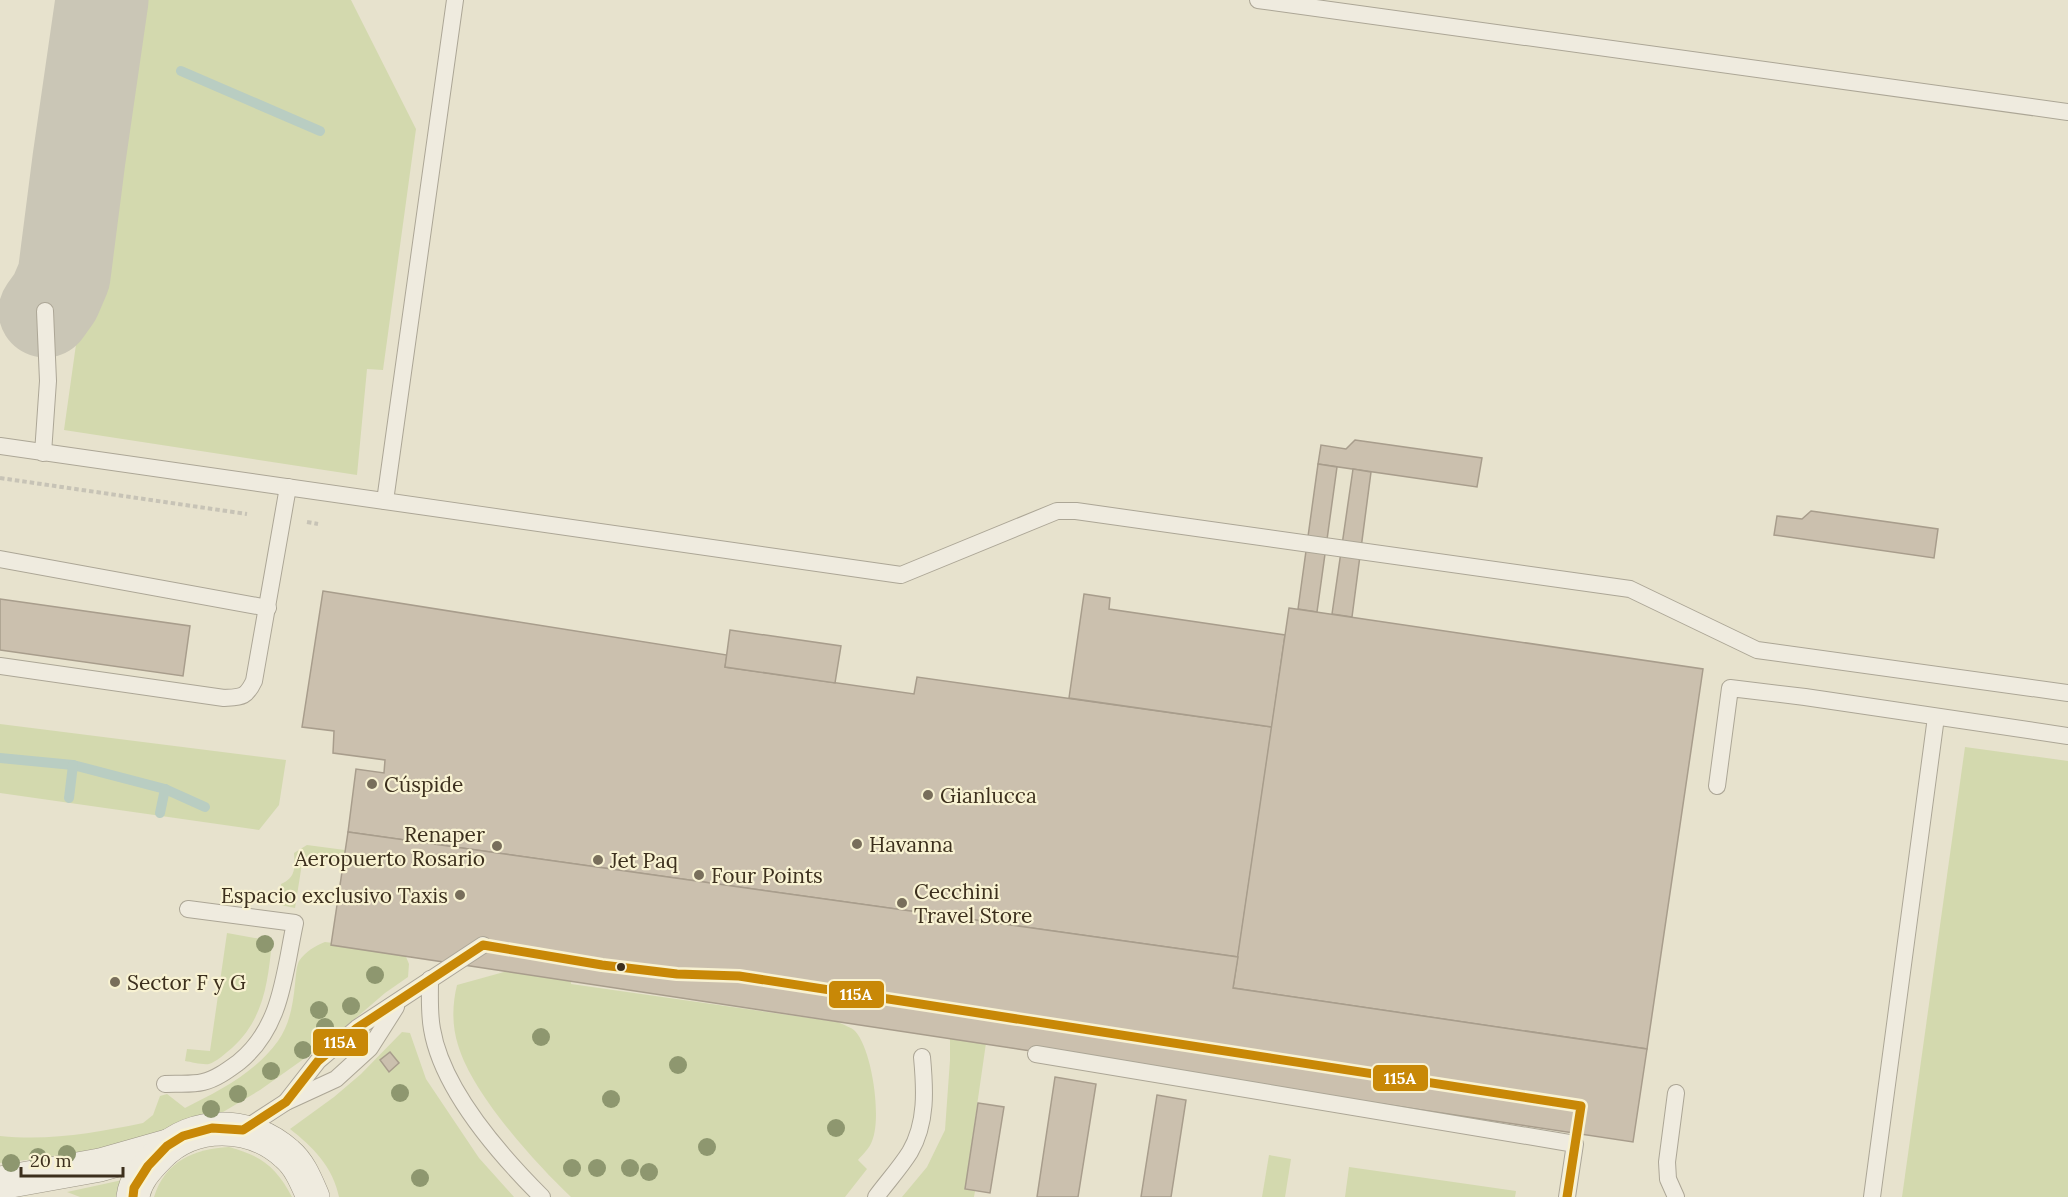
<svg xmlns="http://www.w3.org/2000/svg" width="2068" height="1197" viewBox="0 0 2068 1197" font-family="Lora,serif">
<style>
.green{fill:#d3d9ae}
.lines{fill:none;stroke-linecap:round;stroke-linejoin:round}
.stream{stroke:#b9cdc2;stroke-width:10}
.taxiway{stroke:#cac6b6;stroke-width:93}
.building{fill:#cbc0ae;stroke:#a89d8c;stroke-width:1.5}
.lane-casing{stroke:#aca696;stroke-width:18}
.secondary-casing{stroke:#9c9686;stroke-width:34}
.path{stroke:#c7c3b6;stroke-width:4;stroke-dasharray:4.5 3;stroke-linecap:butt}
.lane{stroke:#efebdf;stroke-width:16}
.secondary{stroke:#efebdf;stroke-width:33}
.bus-1-casing{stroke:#f8f2d2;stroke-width:14}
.bus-1{stroke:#c88807;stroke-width:9}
.tree{fill:#8e976f}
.poi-dot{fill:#786e5b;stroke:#f8f2d2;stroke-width:2}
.bus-dot{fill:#3c2f1d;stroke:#f8f2d2;stroke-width:2}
.labels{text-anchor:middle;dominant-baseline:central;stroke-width:4.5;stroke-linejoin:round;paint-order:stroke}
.poi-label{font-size:21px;fill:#3c2f1d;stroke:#f8f2d2;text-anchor:start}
.line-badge{stroke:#f8f2d2;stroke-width:2}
.badge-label{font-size:16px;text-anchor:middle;font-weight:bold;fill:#fff}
</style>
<rect width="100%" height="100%" fill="#e7e2cd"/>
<!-- green -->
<g class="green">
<path d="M141,0H351L416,129L383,370L367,369L357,475L64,430L114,74L125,24Z"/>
<path d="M0,724L286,760L279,805L259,830L0,793Z"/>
<path d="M1965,747L2068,761V1197H1902Z"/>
<path d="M307,845L360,852L359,864L303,857L295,908L280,905L281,884C296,878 295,867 294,853Z"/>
<path d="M227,933L272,941C268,982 264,1019 232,1048C226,1053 216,1062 209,1064C202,1065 192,1062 185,1061L187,1049L210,1051Z"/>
<path d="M325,942L404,952L409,964L408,977L385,993L329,1041L260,1090L223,1112L164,1134L86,1153L0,1163V1136C51,1141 94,1133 143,1123L153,1115L160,1096L167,1094L185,1108C219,1091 255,1073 278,1041C290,1024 293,1004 295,984C296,977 296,967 299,961C306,951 315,946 325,942Z"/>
<path d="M537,969H572L571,984L838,1022C843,1025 851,1027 855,1031C872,1049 882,1118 872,1141C870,1148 862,1155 858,1160L867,1169L845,1197H571C534,1162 472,1093 458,1045C452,1026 452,1005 457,985L504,972Z"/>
<path d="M402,1032L410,1033L426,1079L479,1158L514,1197H339C333,1167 313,1147 290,1129L334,1097L361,1074Z"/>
<path d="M987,1036L965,1189L975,1191L974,1197H902L927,1167L945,1130L950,1060V1037Z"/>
<path d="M229,1147C262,1156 276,1167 292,1197H154C165,1161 194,1149 229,1147Z"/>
<path d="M1269,1155L1291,1159L1285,1197H1262Z"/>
<path d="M1349,1167L1516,1191L1515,1197H1345Z"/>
<path d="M127,1179L118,1197H80L67,1192Z"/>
</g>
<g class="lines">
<!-- stream -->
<g class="stream">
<path d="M181,71L320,131"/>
<path d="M0,758L73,765L165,789L205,807"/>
<path d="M69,798L73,765"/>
<path d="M160,813L165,789"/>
</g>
<!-- taxiway -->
<path class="taxiway" d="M45,311L55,297L64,276L79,159L102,0"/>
</g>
<!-- building -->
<g class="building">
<path d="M1355,440L1482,458L1477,487L1318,464L1321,445L1346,449Z"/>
<path d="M1318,464L1337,467L1317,612L1298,609Z"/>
<path d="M1353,469L1371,472L1352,617L1332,614Z"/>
<path d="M1811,511L1938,529L1934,558L1774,535L1777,516L1802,519Z"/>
<path d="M323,591L727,655L725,667L914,694L917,677L1272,727L1238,957L348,832L356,769L384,773L385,760L333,753L334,731L302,727Z"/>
<path d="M1084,594L1110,598L1109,609L1285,635L1272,727L1069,698Z"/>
<path d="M0,599L190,626L183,676L0,650Z"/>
<path d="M1289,608L1703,669L1647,1049L1233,988Z"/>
<path d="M730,630L841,646L835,683L725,667Z"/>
<path d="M348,832L1238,957L1233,988L1647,1049L1633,1142L331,945Z"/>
<path d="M390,1052L399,1063L389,1072L380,1060Z"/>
<path d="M1055,1077L1096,1084L1078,1197H1037Z"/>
<path d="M1157,1095L1186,1100L1171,1197H1141Z"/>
<path d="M978,1103L1004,1107L990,1193L965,1189Z"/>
</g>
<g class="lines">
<!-- lane casing -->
<g class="lane-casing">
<g id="lane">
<path d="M1258,0L2068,112"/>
<path d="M0,446L901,575L1057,511H1076L1630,589L1757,650L2068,693"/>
<path d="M43,453L48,381L45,311"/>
<path d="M385,501L455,0"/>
<path d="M0,559L268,608"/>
<path d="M0,666L224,698C241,697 246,698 254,681L288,487"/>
<path d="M1717,786L1730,688L1805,697L2068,736"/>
<path d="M430,979C430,996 429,1013 432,1029C442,1089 500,1155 542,1197"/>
<path d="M1036,1054L1575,1144L1567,1197"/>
<path d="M165,1084C177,1083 191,1085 203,1082C216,1079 228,1070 239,1062C282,1027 284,974 295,923L188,909"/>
<path d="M1676,1093L1667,1162L1668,1179L1676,1197"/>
<path d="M286,1102L318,1061L357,1028L483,945"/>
<path d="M243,1130L286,1102L336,1079L370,1048L396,1007"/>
<path d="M876,1197C887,1182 900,1168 910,1152C927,1123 925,1089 922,1057"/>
<path d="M1872,1197L1936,717"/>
</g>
</g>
<!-- secondary casing -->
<g class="secondary-casing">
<g id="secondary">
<path d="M0,1183L100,1165L167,1146"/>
<path d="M133,1197C135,1180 147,1167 159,1155C193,1120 251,1121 287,1154C300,1165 306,1181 313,1197"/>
</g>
</g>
<!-- path -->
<g class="path">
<path d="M0,478L247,514"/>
<path d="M307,522L318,524"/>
</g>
<!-- lane -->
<use href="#lane" class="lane"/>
<!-- secondary -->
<use href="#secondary" class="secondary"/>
<!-- bus-1 casing -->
<g class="bus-1-casing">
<path id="bus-1" d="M133,1197L134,1188L148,1166L167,1146L183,1136L212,1128L243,1130L286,1102L318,1061L357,1028L483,945L602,965L677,974L739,976L1581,1106L1567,1197"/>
</g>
<!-- bus-1 -->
<use href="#bus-1" class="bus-1"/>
</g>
<!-- trees -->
<g class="tree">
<circle cx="265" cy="944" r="9"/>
<circle cx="375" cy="975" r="9"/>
<circle cx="351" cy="1006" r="9"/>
<circle cx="319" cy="1010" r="9"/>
<circle cx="325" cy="1027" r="9"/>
<circle cx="541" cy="1037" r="9"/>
<circle cx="303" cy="1050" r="9"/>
<circle cx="678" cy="1065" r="9"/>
<circle cx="271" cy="1071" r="9"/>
<circle cx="400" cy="1093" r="9"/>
<circle cx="238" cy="1094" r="9"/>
<circle cx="611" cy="1099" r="9"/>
<circle cx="211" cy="1109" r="9"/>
<circle cx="836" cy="1128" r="9"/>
<circle cx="707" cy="1147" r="9"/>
<circle cx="67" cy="1154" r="9"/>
<circle cx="38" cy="1157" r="9"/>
<circle cx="11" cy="1163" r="9"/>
<circle cx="572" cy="1168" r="9"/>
<circle cx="597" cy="1168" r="9"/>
<circle cx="630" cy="1168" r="9"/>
<circle cx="649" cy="1172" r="9"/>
<circle cx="420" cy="1178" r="9"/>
</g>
<!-- markers -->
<g class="poi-dot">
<circle cx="372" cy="784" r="6"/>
<circle cx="928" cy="795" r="6"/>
<circle cx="857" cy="844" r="6"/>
<circle cx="497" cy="846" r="6"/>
<circle cx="598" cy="860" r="6"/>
<circle cx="699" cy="875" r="6"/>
<circle cx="460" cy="895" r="6"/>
<circle cx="902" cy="903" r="6"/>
<circle cx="115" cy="982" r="6"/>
</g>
<circle class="bus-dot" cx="621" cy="967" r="5"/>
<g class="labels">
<!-- poi labels -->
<g class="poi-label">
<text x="384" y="784">Cúspide</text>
<text x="940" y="795">Gianlucca</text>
<text x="485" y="834" text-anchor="end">Renaper<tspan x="485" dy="24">Aeropuerto Rosario</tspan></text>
<text x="869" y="844">Havanna</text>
<text x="610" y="860">Jet Paq</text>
<text x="711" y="875">Four Points</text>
<text x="914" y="891">Cecchini<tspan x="914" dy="24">Travel Store</tspan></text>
<text x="448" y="895" text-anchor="end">Espacio exclusivo Taxis</text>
<text x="127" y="982">Sector F y G</text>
</g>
</g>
<g class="line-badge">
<rect x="828" y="980" width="57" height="29" rx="6" fill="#c88807"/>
<rect x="312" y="1028" width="57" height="29" rx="6" fill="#c88807"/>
<rect x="1372" y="1064" width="57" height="28" rx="6" fill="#c88807"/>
</g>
<g class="badge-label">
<text x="856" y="1000">115A</text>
<text x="340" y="1048">115A</text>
<text x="1400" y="1084">115A</text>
</g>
<!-- scale -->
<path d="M21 1167v9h102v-9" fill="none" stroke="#3c2f1d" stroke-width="3"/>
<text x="30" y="1167" font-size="18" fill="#3c2f1d" stroke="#f8f2d2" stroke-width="4.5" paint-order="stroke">20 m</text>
</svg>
